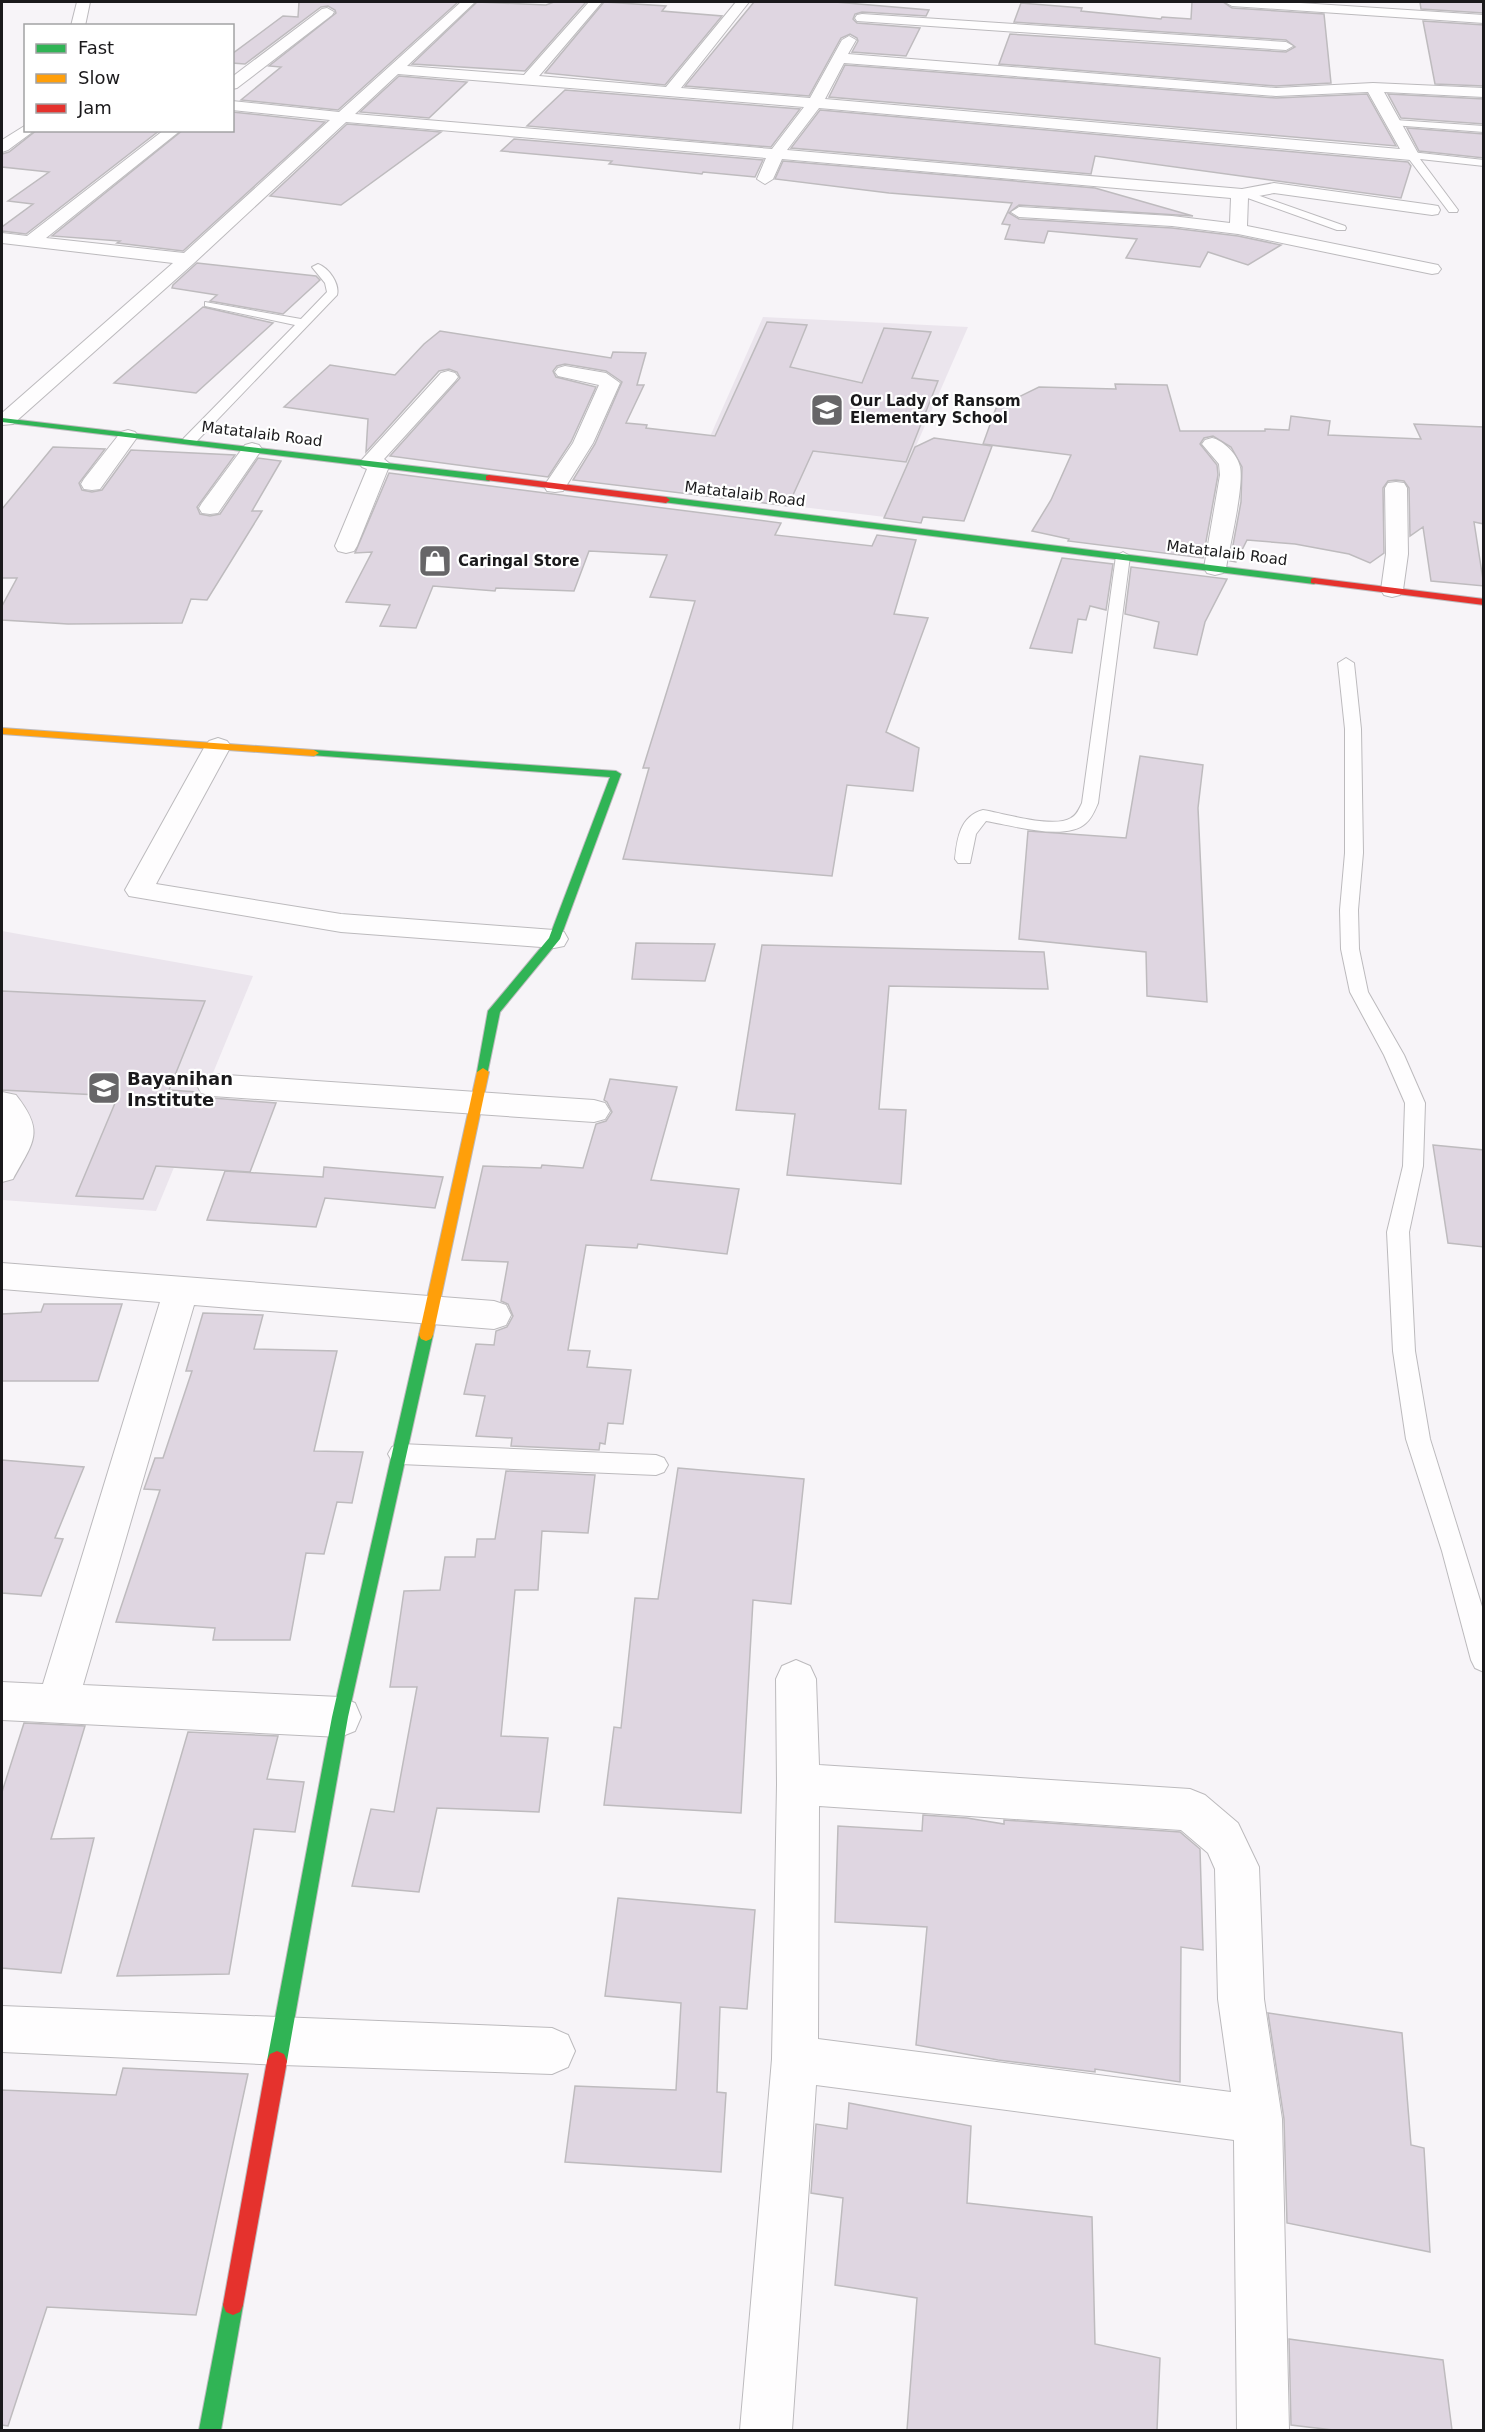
<svg xmlns="http://www.w3.org/2000/svg" width="1485" height="2432" viewBox="0 0 1485 2432" font-family="'DejaVu Sans',sans-serif">
<style>
.built{fill:#ebe5ed}
.building{fill:#dfd6e1;stroke:#bebbbe;stroke-width:1.5}
.lines{fill:none;stroke-linecap:round;stroke-linejoin:round}
.lane-casing{stroke:#bcbabd;stroke-width:2}
.street-casing{stroke:#bcbabd;stroke-width:2}
.fast-casing{stroke:#bcbabd;stroke-width:2}
.slow-casing{stroke:#bcbabd;stroke-width:2}
.jam-casing{stroke:#bcbabd;stroke-width:2}
.lane{fill:#fefdfe;fill-rule:evenodd}
.street{fill:#fefdfe;fill-rule:evenodd}
.fast{fill:#30b455;fill-rule:evenodd}
.slow{fill:#ff9f0a;fill-rule:evenodd}
.jam{fill:#e5322d;fill-rule:evenodd}
.labels{text-anchor:middle;dominant-baseline:central;stroke-width:4.5;stroke-linejoin:round;paint-order:stroke}
.far-poi-label{font-size:15px;font-weight:bold;fill:#1a191b;stroke:#fff;text-anchor:start}
.far-street-label{font-size:15px;fill:#1a191b;stroke:#fff}
.poi-label{font-size:18px;font-weight:bold;fill:#1a191b;stroke:#fff;text-anchor:start}
</style>
<rect width="100%" height="100%" fill="#f7f4f8"/>
<!-- built -->
<g class="built">
<path d="M763,317L968,327L885,517L685,493Z"/>
<path d="M2,931L253,976L156,1211L2,1200Z"/>
</g>
<!-- building -->
<g class="building">
<path d="M299,2H458L338,110L241,100L281,67L269,66L336,13L335,10L328,6L321,7L245,64L232,63V54L283,16L298,17Z"/>
<path d="M477,2L546,5L554,2H586L525,71L412,64Z"/>
<path d="M604,2L666,6L662,11L722,16L665,85L545,73Z"/>
<path d="M754,2H835L929,10L926,16L862,12L855,14L853,19L857,23L920,28L906,56L852,52L858,41L857,38L850,34L841,38L809,96L685,86Z"/>
<path d="M1192,2H1223L1232,8L1324,14L1331,83L1276,86L999,64L1010,34L1286,52L1295,47L1286,40L1014,22L1021,3L1082,8L1081,11L1161,19L1162,17L1191,19Z"/>
<path d="M1420,2H1484V13L1421,9Z"/>
<path d="M1423,21L1484,25V86L1435,84Z"/>
<path d="M845,65L1276,98L1367,94L1396,146L829,97Z"/>
<path d="M399,76L467,82L429,118L360,112Z"/>
<path d="M565,90L800,109L771,147L527,126Z"/>
<path d="M1388,94L1484,99V124L1401,118Z"/>
<path d="M820,110L1408,162L1411,166L1401,198L1095,156L1091,174L791,148Z"/>
<path d="M232,112L325,122L183,251L117,243L120,241L52,236L183,130H232Z"/>
<path d="M347,124L441,132L341,205L270,196Z"/>
<path d="M1407,128L1484,134V158L1419,151Z"/>
<path d="M37,130H160L26,234L2,231V227L33,204L8,201L49,172L2,167V154L9,152Z"/>
<path d="M514,139L763,160L755,177L703,172L702,174L609,164L612,161L501,151Z"/>
<path d="M783,161L1095,188L1193,216L1019,205L1009,213L1019,219L1172,228L1238,236L1281,245L1248,265L1208,252L1200,267L1126,258L1137,239L1048,231L1044,243L1005,239L1010,225L1002,224L1012,203L889,193L775,179Z"/>
<path d="M197,263L316,276L320,280L283,314L210,301L217,295L172,288L173,285Z"/>
<path d="M203,307L273,323L196,393L114,383Z"/>
<path d="M767,322L807,325L790,367L862,383L884,328L931,332L912,378L938,381L906,462L813,451L788,506L573,480L595,444L622,382L606,371L565,364L557,366L553,371L556,377L596,387L571,442L548,477L390,456L460,378L457,372L449,369L439,371L366,452L368,419L284,407L330,365L395,375L424,344L440,331L611,358L613,352L646,353L637,385H644L626,423L647,425L646,428L715,436Z"/>
<path d="M1115,384L1167,385L1180,431H1265V429L1289,430L1291,416L1330,421L1328,435L1421,439L1414,424L1484,427V524L1474,522L1484,586L1431,581L1423,527L1410,536L1409,488L1404,481L1396,480L1388,481L1383,488L1384,553L1370,563L1349,554L1295,544L1247,540L1236,562L1230,561L1241,502L1242,467L1231,447L1213,436L1204,438L1200,444L1217,465L1218,475L1203,558L1068,541L1069,539L1032,531L1051,500L1071,455L983,444L996,408L1039,387L1116,389Z"/>
<path d="M934,438L992,446L964,521L923,517L921,523L884,518L915,447Z"/>
<path d="M53,447L105,449L79,483L82,490L92,492L102,490L131,450L235,455L197,507L200,514L210,516L220,514L258,458L281,461L252,511H262L207,600L191,599L182,623L68,624L2,620V606L17,578H2V509Z"/>
<path d="M389,473L781,523L775,535L872,546L877,535L916,540L894,614L928,618L886,732L919,748L913,791L847,785L832,876L623,859L649,768H643L695,601L650,597L667,555L589,551L574,591L496,588L495,591L433,586L416,628L380,626L390,605L346,602L372,552L355,553Z"/>
<path d="M1062,558L1113,564L1106,610L1090,606L1086,620L1078,619L1072,653L1030,648Z"/>
<path d="M1131,567L1227,579L1205,622L1197,655L1154,648L1159,622L1125,614Z"/>
<path d="M1140,756L1203,765L1198,808L1207,1002L1147,996L1146,952L1019,939L1028,831L1126,838Z"/>
<path d="M636,943L715,944L705,981L632,979Z"/>
<path d="M762,945L1044,952L1048,989L889,986L879,1109L906,1110L901,1184L787,1175L795,1114L736,1110Z"/>
<path d="M2,991L205,1001L169,1090L198,1092L200,1095L212,1098L276,1103L250,1172L156,1166L143,1199L76,1196L118,1096L2,1090Z"/>
<path d="M610,1079L677,1087L651,1180L739,1189L727,1254L638,1244L637,1248L586,1245L568,1350L590,1351L587,1367L631,1370L623,1424L608,1423L605,1444L600,1443L599,1450L511,1446L512,1438L476,1436L485,1396L464,1394L476,1344L494,1345L496,1331L507,1327L513,1316L508,1304L501,1301L508,1262L462,1260L483,1166L541,1168L542,1165L583,1168L596,1124L606,1121L612,1112L607,1102L604,1100Z"/>
<path d="M1433,1145L1484,1150V1247L1448,1243Z"/>
<path d="M324,1167L443,1177L435,1208L325,1198L316,1227L207,1220L225,1171L323,1177Z"/>
<path d="M44,1304H122L98,1381H2V1314L41,1312Z"/>
<path d="M203,1313L263,1315L254,1349L337,1351L314,1451L363,1452L352,1503L337,1502L324,1554L306,1553L290,1640H213L215,1628L116,1622L160,1490L144,1489L155,1458H163L192,1371H186Z"/>
<path d="M2,1460L84,1467L55,1538L63,1539L41,1596L2,1593Z"/>
<path d="M678,1468L804,1479L791,1604L753,1600L741,1813L604,1805L614,1727L621,1728L635,1598L658,1599Z"/>
<path d="M506,1471L595,1475L588,1533L542,1531L538,1590H515L501,1736L548,1738L539,1812L437,1808L419,1892L352,1886L371,1809L394,1812L417,1687H390L404,1591L440,1590L445,1557H475L477,1539H495Z"/>
<path d="M24,1723L85,1726L51,1839L94,1838L61,1973L2,1968V1792Z"/>
<path d="M188,1732L278,1736L267,1779L304,1782L295,1832L254,1829L229,1974L117,1976Z"/>
<path d="M923,1815L967,1818L1004,1824V1820L1180,1832L1200,1849L1203,1950L1181,1947L1180,2082L1095,2069V2072L998,2060L916,2045L927,1927L835,1922L838,1826L922,1831Z"/>
<path d="M618,1898L755,1910L747,2009L720,2007L717,2092L726,2093L721,2172L565,2162L575,2086L676,2090L681,2003L605,1996Z"/>
<path d="M1268,2013L1402,2033L1411,2145L1424,2148L1430,2252L1287,2223L1284,2119Z"/>
<path d="M123,2068L248,2074L196,2315L47,2307L8,2426L2,2425V2090L116,2095Z"/>
<path d="M849,2103L971,2126L967,2203L1092,2217L1095,2344L1160,2358L1157,2430H907L917,2298L835,2285L843,2198L811,2193L816,2124L847,2129Z"/>
<path d="M1289,2339L1443,2360L1452,2430H1333L1291,2425Z"/>
</g>
<g class="lines">
<!-- lane casing -->
<g class="lane-casing">
<g id="lane">
<path d="M1395,120L1484,126V132L1392,125V121Z"/>
<path d="M1411,152L1484,160V166L1420,159L1458,210L1457,212H1449L1406,155Z"/>
<path d="M1246,191L1345,226L1346,228L1345,230H1337L1242,196V192Z"/>
<path d="M318,264C329,268 340,284 337,295L194,444H184L182,441L184,438L295,325L205,306V302L301,319L327,292L325,283L312,267Z"/>
<path d="M1123,552L1130,556L1098,803C1095,810 1092,818 1086,823C1066,842 1011,825 986,821L976,834L970,863H958L955,859C957,839 960,816 983,810C1003,813 1053,829 1071,818C1077,815 1079,809 1082,803L1116,556Z"/>
<path d="M1346,658L1354,663L1361,729L1363,853L1358,910L1359,949L1368,992L1404,1055L1425,1103L1423,1166L1409,1232L1415,1351L1430,1439L1484,1613V1672L1475,1668L1471,1660L1442,1551L1406,1439L1393,1351L1387,1232L1403,1166L1405,1103L1384,1055L1350,992L1341,949L1340,910L1345,853V729L1338,663Z"/>
<path d="M400,1444L656,1455L664,1458L668,1465L664,1472L656,1475L400,1464L392,1461L388,1454L392,1447Z"/>
</g>
</g>
<!-- street casing -->
<g class="street-casing">
<g id="street">
<path d="M77,2H90L85,26H71Z"/>
<path d="M461,2H475L407,66L524,75L589,2H602L539,76L666,87L736,2H749L681,88L810,98L842,40L849,36L856,40L848,54L1276,88L1373,83L1484,88V97L1384,92L1419,155L1411,160L819,108L787,150L1242,189L1274,183L1432,205L1438,206L1440,210L1438,214L1432,215L1274,193L1248,198L1247,226L1438,265L1441,269L1438,273L1432,274L1238,234L1172,226L1019,217L1011,212L1019,207L1172,216L1230,223L1231,198L782,159L773,179L765,184L757,179L766,158L346,122L194,263L13,424L2,425V413L173,263L2,243V233L27,236L164,130H181L46,238L184,253L330,120L232,110V101L339,112ZM844,63L1276,96L1368,92L1400,149L825,99ZM398,74L804,107L772,149L355,114Z"/>
<path d="M1225,2H1285L1484,15V23L1232,6Z"/>
<path d="M327,8L334,12L332,15L237,88L232,89V77L322,9Z"/>
<path d="M862,14L1286,42L1293,46L1286,50L857,21L855,18L857,15Z"/>
<path d="M26,125V130H33L31,133L8,150L2,152V140Z"/>
<path d="M565,366L606,373L620,383L593,443L563,491L555,492L547,491L544,486L573,443L599,385L558,376L555,372L558,368Z"/>
<path d="M448,371L455,373L458,377L455,381L384,459L390,464L357,546L354,551L346,553L338,551L335,546L367,469L362,467L359,463L441,373Z"/>
<path d="M128,430L135,432L138,436L100,489L92,490L84,489L81,484L84,479L121,432Z"/>
<path d="M1212,438C1223,440 1238,455 1240,467C1244,486 1230,545 1226,568L1223,573L1215,575L1207,573L1204,568L1220,475L1219,464L1202,444L1205,440Z"/>
<path d="M252,443L259,445L262,449L218,513L210,514L202,513L199,508L202,503L245,445Z"/>
<path d="M1396,482L1404,483L1407,488L1408,554L1403,590L1400,595L1392,597L1384,595L1381,590L1386,554L1385,488L1388,483Z"/>
<path d="M218,738L227,741L231,746L156,884L341,914L554,930L564,932L568,939L564,946L554,948L341,932L129,896L125,890L205,746L209,741Z"/>
<path d="M212,1074L594,1100L605,1103L610,1111L605,1119L594,1122L212,1096L201,1093L197,1085L201,1077Z"/>
<path d="M2,1092L16,1095C45,1132 34,1141 13,1179L2,1182Z"/>
<path d="M2,1263L494,1301L506,1305L511,1315L506,1325L494,1329L194,1305L83,1685L340,1697L355,1703L361,1717L355,1731L340,1737L2,1720V1682L43,1684L160,1302L2,1289Z"/>
<path d="M796,1660L810,1666L816,1679L819,1765L1190,1789L1205,1795L1238,1823L1259,1867L1264,1999L1282,2119L1289,2430H1237L1234,2140L816,2085L792,2430H740L772,2059L777,1784L776,1679L782,1666ZM819,1806L1181,1830L1208,1853L1215,1869L1218,1999L1231,2092L818,2039Z"/>
<path d="M2,2006L552,2028L568,2035L575,2051L568,2067L552,2074L282,2065L2,2052Z"/>
</g>
</g>
<!-- fast casing -->
<g class="fast-casing">
<g id="fast">
<path d="M2,418L489,475L493,478L489,481L2,422Z"/>
<path d="M666,497L1314,578L1319,581L1314,584L663,502L662,500Z"/>
<path d="M314,750L616,771L621,774L560,939L500,1012L487,1075H479L477,1072L488,1011L549,938L610,777L310,755L309,753Z"/>
<path d="M426,1329L431,1331L433,1335L348,1717L287,2061L284,2068L277,2071L270,2068L267,2061L332,1717L419,1335L421,1331Z"/>
<path d="M233,2295L240,2298L243,2305L221,2430H199L223,2305L226,2298Z"/>
</g>
</g>
<!-- slow casing -->
<g class="slow-casing">
<g id="slow">
<path d="M2,728L314,750L319,753L314,756L2,734Z"/>
<path d="M483,1068L489,1072L433,1335L431,1339L426,1341L421,1339L419,1335L477,1072Z"/>
</g>
</g>
<!-- jam casing -->
<g class="jam-casing">
<g id="jam">
<path d="M489,475L666,497L670,500L666,503L486,480V476Z"/>
<path d="M1314,578L1484,599V605L1311,583V579Z"/>
<path d="M277,2051L284,2054L287,2061L243,2305L240,2312L233,2315L226,2312L223,2305L267,2061L270,2054Z"/>
</g>
</g>
<!-- lane -->
<use href="#lane" class="lane"/>
<!-- street -->
<use href="#street" class="street"/>
<!-- fast -->
<use href="#fast" class="fast"/>
<!-- slow -->
<use href="#slow" class="slow"/>
<!-- jam -->
<use href="#jam" class="jam"/>
</g>
<!-- icons -->
<defs>
<g id="school-square" transform="scale(1.725)"><rect x="-9" y="-9" width="18" height="18" rx="4" fill="#676668" stroke="#fff"/><path d="M0-5L7-2L0 1L-7-2ZM-4 1L0 2.5L4 1V4Q0 6-4 4Z" fill="#fff"/></g>
<g id="shop-square" transform="scale(1.725)"><rect x="-9" y="-9" width="18" height="18" rx="4" fill="#676668" stroke="#fff"/><path d="M-5-2.5h2.3a2.7 3.5 0 0 1 5.4 0H5L5.5 6h-11ZM-1.5-2.5h3a1.5 2.3 0 0 0-3 0Z" fill="#fff"/></g>
</defs>
<g fill-rule="evenodd">
<use href="#school-square" x="827" y="410"/>
<use href="#shop-square" x="435" y="561"/>
<use href="#school-square" x="104" y="1088"/>
</g>
<g class="labels">
<!-- far-poi labels -->
<g class="far-poi-label">
<text x="850" y="401">Our Lady of Ransom<tspan x="850" dy="17">Elementary School</tspan></text>
<text x="458" y="561">Caringal Store</text>
</g>
<!-- far-street labels -->
<g class="far-street-label">
<text transform="translate(262 434) rotate(7)">Matatalaib Road</text>
<text transform="translate(745 494) rotate(7)">Matatalaib Road</text>
<text transform="translate(1227 553) rotate(7)">Matatalaib Road</text>
</g>
<!-- poi labels -->
<g class="poi-label">
<text x="127" y="1078">Bayanihan<tspan x="127" dy="21">Institute</tspan></text>
</g>
</g>
<!-- border -->
<rect width="1485" height="2432" fill="none" stroke="#1a191b" stroke-width="6"/>
<!-- legend -->
<rect x="24" y="24" width="210" height="108" fill="#ffffff" stroke="#a3a3a4" stroke-width="1.5"/>
<rect x="36" y="44" width="30" height="9" fill="#30b455" stroke="#a3a3a4" stroke-width="1.5"/>
<text x="78" y="54" font-size="18" fill="#1a191b">Fast</text>
<rect x="36" y="74" width="30" height="9" fill="#ff9f0a" stroke="#a3a3a4" stroke-width="1.5"/>
<text x="78" y="84" font-size="18" fill="#1a191b">Slow</text>
<rect x="36" y="104" width="30" height="9" fill="#e5322d" stroke="#a3a3a4" stroke-width="1.5"/>
<text x="78" y="114" font-size="18" fill="#1a191b">Jam</text>
</svg>
